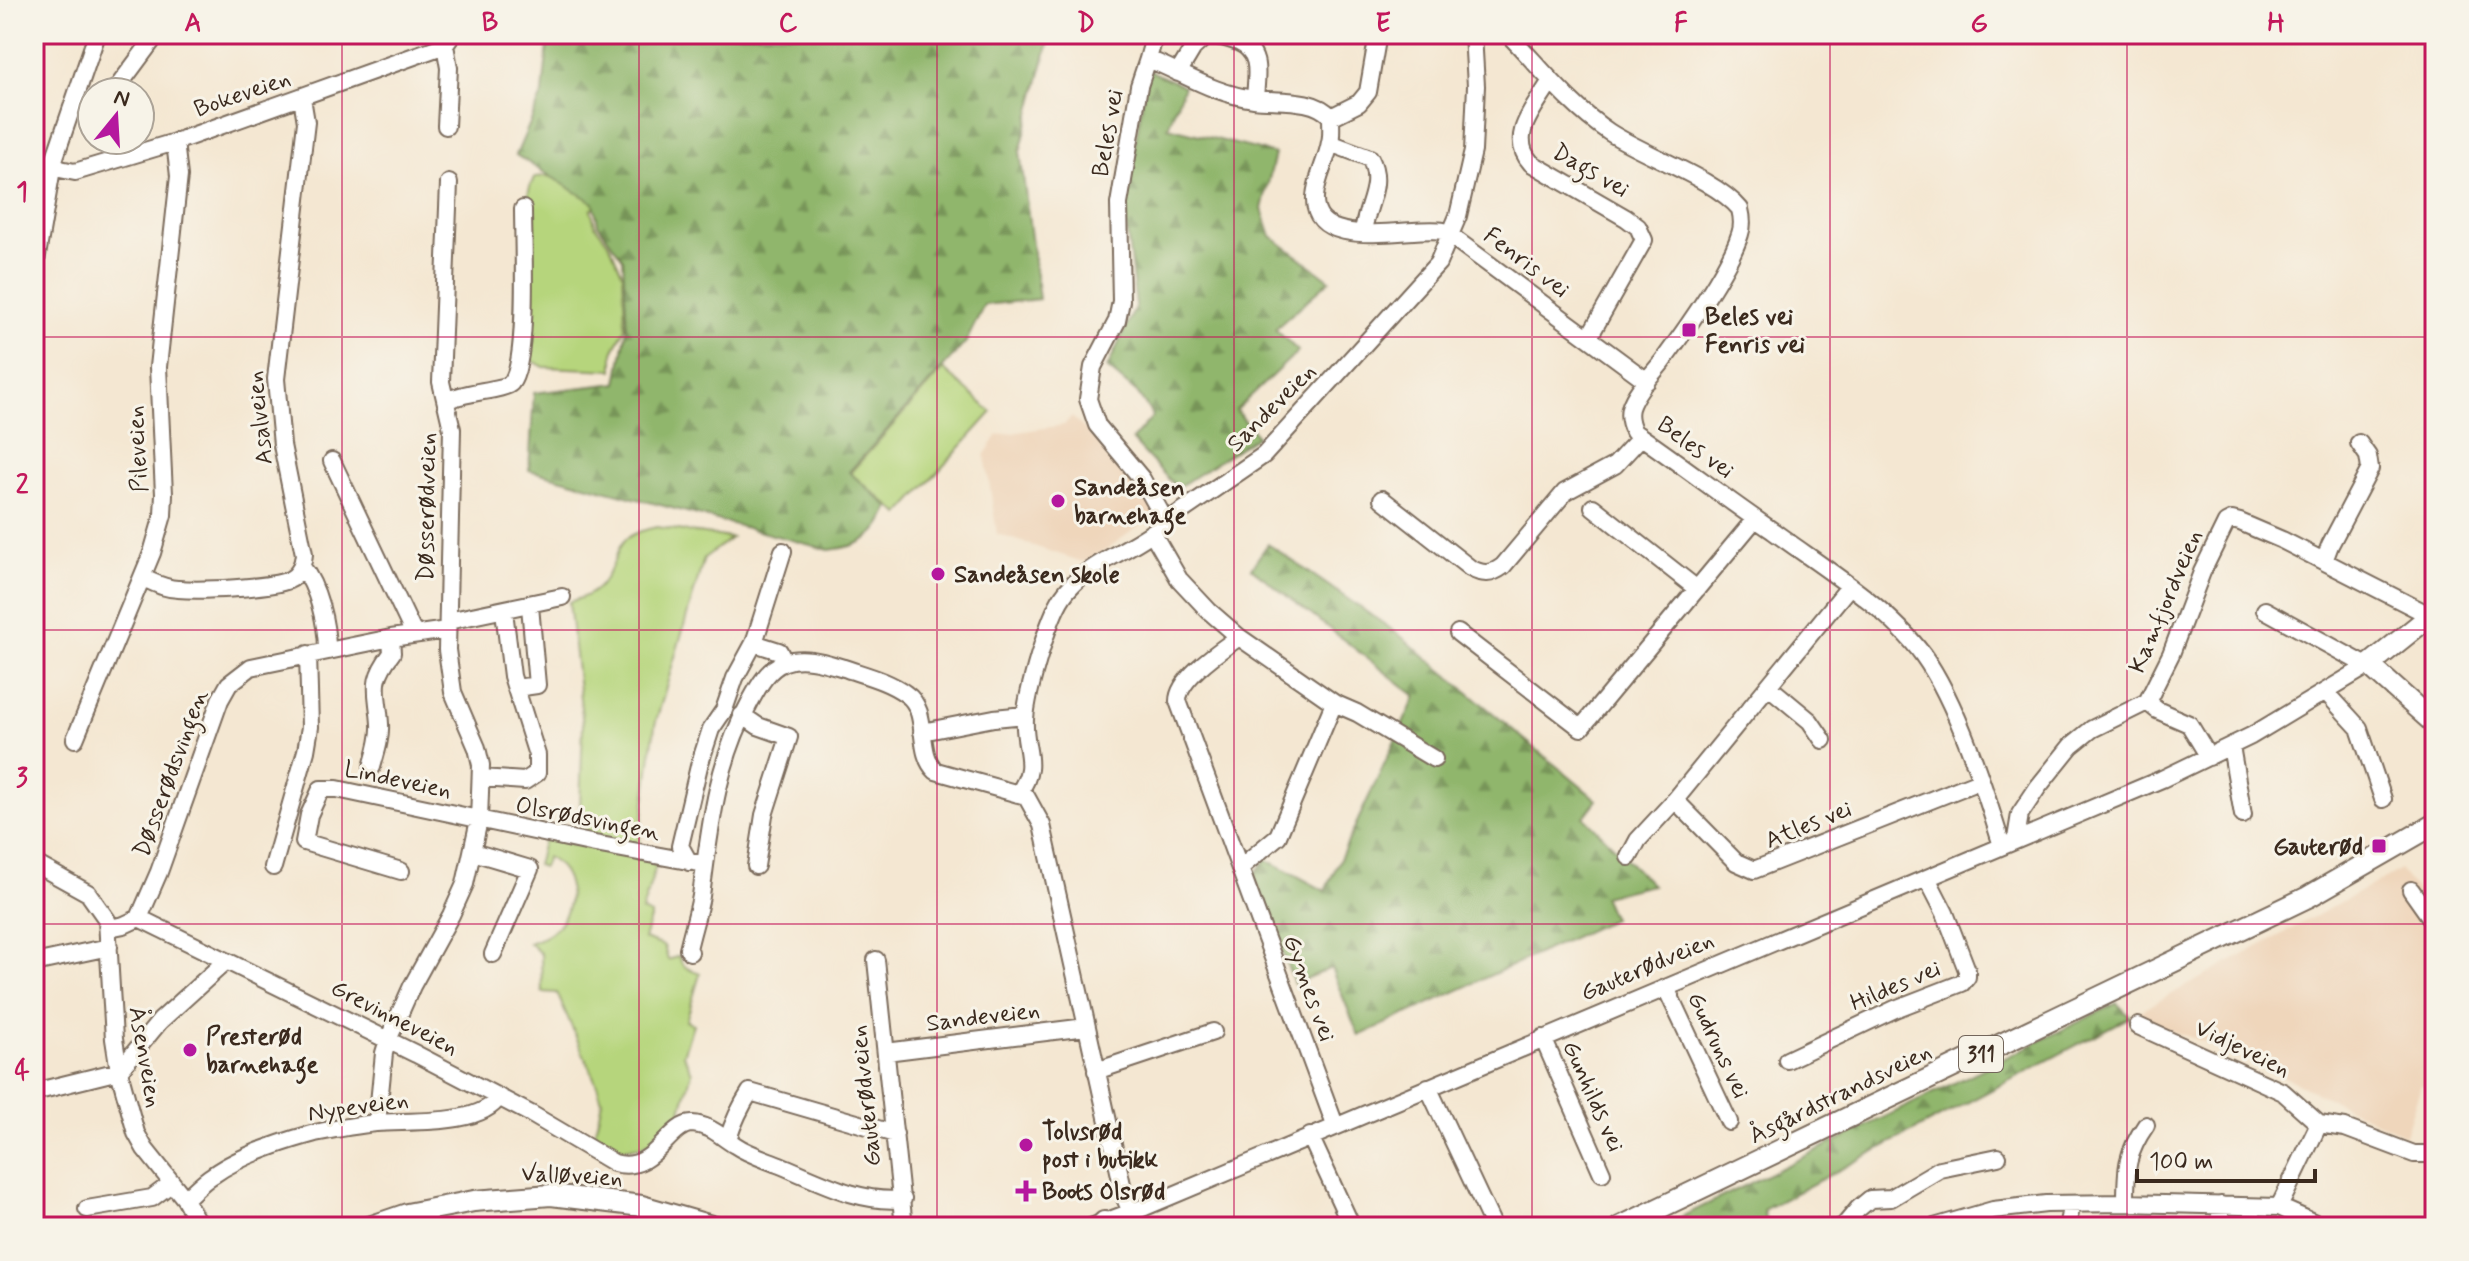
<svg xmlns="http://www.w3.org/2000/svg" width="2469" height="1261" font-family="Mynerve,sans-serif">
  <defs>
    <pattern id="forest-firs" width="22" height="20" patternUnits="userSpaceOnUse" patternTransform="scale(2)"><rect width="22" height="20" fill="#90b66c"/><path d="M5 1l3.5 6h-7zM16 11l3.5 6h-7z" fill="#779458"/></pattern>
  </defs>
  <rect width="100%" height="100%" fill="#f7f3e8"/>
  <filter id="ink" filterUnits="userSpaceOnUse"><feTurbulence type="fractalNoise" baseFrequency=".0125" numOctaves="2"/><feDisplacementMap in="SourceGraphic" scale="16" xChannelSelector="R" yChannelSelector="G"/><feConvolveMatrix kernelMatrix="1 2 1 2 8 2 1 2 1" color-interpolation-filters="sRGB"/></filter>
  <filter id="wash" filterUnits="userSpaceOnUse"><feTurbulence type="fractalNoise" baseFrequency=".006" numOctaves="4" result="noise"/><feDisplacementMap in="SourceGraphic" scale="32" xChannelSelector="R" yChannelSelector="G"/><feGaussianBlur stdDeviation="1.8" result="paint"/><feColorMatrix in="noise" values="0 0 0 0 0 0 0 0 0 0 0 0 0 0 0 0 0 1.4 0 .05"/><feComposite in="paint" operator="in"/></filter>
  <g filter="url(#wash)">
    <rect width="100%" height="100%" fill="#f4e7d2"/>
    <path fill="#efd6bb" d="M1072 417 1134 477 1155 514 1098 556 1083 562 997 534 985 454 998 435 1064 425Z
      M2400 870 2435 914V1087L2421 1085 2405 1135 2224 1048 2129 1017Z"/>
    <path fill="#b6d57c" stroke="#78804d" stroke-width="2" d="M546 176 566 180 603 203 591 209 595 225 610 245 623 275 625 328 613 352V370L544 367 528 358 533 224C530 205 523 195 535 177Z
      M943 369 992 412 900 514 850 473Z
      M657 527 731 538 704 558 655 725 639 846 579 834 583 725 569 602C581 598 594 594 602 583 626 552 607 537 657 527Z
      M544 838 657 862 642 911 651 915 644 939 664 946 668 960 679 956C681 967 690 970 700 974L686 1021 693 1024 683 1055 692 1072 680 1114 653 1141 642 1146 613 1150 593 1139 602 1101 597 1085 557 993 542 992 541 954 529 943C539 939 549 936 557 927 576 905 574 872 547 857L543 867 537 865Z"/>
    <path fill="url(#forest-firs)" stroke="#667045" stroke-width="2" d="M549 34H1051L1020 152 1039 299 984 305 966 342 849 472 889 507C880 537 859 547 829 550L529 470 534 393 617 383 627 328 623 259 598 224 594 203 516 155 543 93Z
      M1148 70 1184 86 1168 127 1275 154 1262 209 1271 236 1330 280 1275 329 1298 351 1236 410 1257 436 1177 488 1132 440 1153 416 1137 393 1107 368 1136 306 1124 207Z
      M1268 544 1397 633 1597 800 1584 817 1652 885 1603 896 1613 919 1359 1036 1331 968 1294 984 1254 875 1266 859 1325 891 1416 696 1251 568Z
      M2117 1003 2130 1017 1763 1210 1767 1227H1661Z"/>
  </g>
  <g filter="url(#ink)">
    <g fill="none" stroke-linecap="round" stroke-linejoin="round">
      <defs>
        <path id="minor" d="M1508 34C1541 68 1569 105 1609 132 1644 155 1715 179 1740 209 1742 217 1743 226 1740 234 1730 267 1684 332 1662 362 1651 376 1636 390 1630 408 1628 416 1630 424 1634 432 1681 464 1726 499 1773 531 1822 567 1887 606 1923 655 1957 702 1985 790 2002 846
          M445 45 449 68 446 126
          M1148 59 1155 34
          M1178 73 1193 48 1206 36C1218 35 1227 38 1238 42 1263 53 1256 76 1255 99
          M1550 82C1535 108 1507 136 1531 163L1626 218 1638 227 1644 240 1589 337
          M114 92 157 34
          M1331 117 1359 103 1368 92 1378 34
          M1330 143 1370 158C1384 185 1366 205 1363 232
          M53 163 60 169 75 172 175 142 445 45 453 34
          M34 273 53 163 97 34
          M446 401C462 392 505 390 511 383 529 362 523 242 523 209
          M332 461 414 634
          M1382 499 1470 568C1483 575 1491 575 1503 566L1565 492 1615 465 1641 437
          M1593 507 1697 589
          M1166 522 1142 479 1097 425 1088 399 1093 367 1117 321 1121 301 1119 204 1139 86 1148 59C1184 73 1214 94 1254 99 1277 102 1315 97 1331 117 1331 126 1332 135 1330 142 1327 161 1316 178 1315 197 1312 254 1412 225 1444 231L1647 381
          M1153 534 1179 579 1209 611 1239 637
          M2324 561 2330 545 2370 469 2368 456 2359 443
          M302 567C318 586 327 625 327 650
          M143 578C155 583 165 589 178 589 200 591 270 588 289 580 300 575 303 565 304 554L282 445 276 379 306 122 302 98
          M2265 610 2367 666
          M448 621 562 597
          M1458 633 1581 728 1755 519
          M754 643 783 551
          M1769 687 1810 721 1823 740
          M516 688 537 685 530 606
          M2326 692 2359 728 2383 799
          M2147 702 2157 710 2189 724 2209 757
          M742 715 758 726 789 737 764 815 756 866
          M922 732 994 718 1025 715
          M75 739 152 553 163 515 164 494 158 367 179 176 175 142
          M2231 746 2243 815
          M372 767C376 753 381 738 380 724 378 690 369 683 392 653L391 638
          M481 778 525 781 537 773V755L512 676 504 611
          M1018 794C1040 764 1023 750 1025 719 1027 692 1048 618 1063 596 1085 563 1136 549 1166 522L1264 455 1438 263 1458 216 1473 151 1476 86 1473 34
          M1675 800 1736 862 1754 870 1979 781
          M2016 839 2020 814 2038 787 2071 746 2092 729 2147 702 2171 654 2202 572 2226 523 2232 520 2240 522 2282 540 2431 616
          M473 852 530 869 493 954
          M1629 857 1638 840 1675 800 1849 587
          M689 862 680 846 699 766 711 729 724 710 735 678 754 643 779 651 784 662
          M34 863 88 893 107 920 114 1039 119 1071 136 1133 145 1149 185 1199 200 1227
          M273 867 306 751 310 727 308 654
          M1241 867 1278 836 1334 703
          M401 871 304 842 309 815 321 789H337L595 844 704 864
          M2411 890 2435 924
          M139 918 416 1054 531 1114 614 1163C654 1175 668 1124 692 1124 711 1125 721 1137 735 1145 748 1154 765 1159 780 1165 819 1181 860 1204 903 1199
          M109 928 124 925 139 918 159 872 220 700 229 684 251 667 391 638 447 630
          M690 952 688 949C692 931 698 913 701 896 710 828 716 764 750 702 758 687 768 668 785 662 803 655 826 663 844 668 864 675 889 681 906 694 931 711 915 752 936 771L1026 796 1042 825 1125 1198 1131 1212
          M876 960 904 1227
          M34 963 109 947
          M1666 988 1729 1122
          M2138 1026 2283 1092 2319 1124 2345 1128 2414 1154H2435
          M1543 1038 1602 1173
          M886 1052 1086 1027
          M1787 1060 1895 1009 1962 983 1967 977V970L1945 913 1927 878
          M1096 1071 1213 1032
          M1428 1087 1491 1221
          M34 1092 119 1071 160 1021 226 961
          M377 1123 384 1053 388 1040 412 986 451 915 465 884 479 820 481 765 477 748 453 692 447 650 452 429 441 382 449 183
          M1335 1125 1178 701C1178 678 1221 650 1239 637L1334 703 1357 713 1434 759
          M1310 1136 1352 1227
          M728 1139C733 1123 741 1106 750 1092L895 1134
          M185 1199C194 1191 203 1181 213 1175 241 1155 282 1142 315 1133 335 1129 356 1125 376 1123 408 1120 480 1127 499 1097
          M2126 1203C2126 1168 2126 1154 2146 1125
          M2279 1207 2319 1124
          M87 1209 152 1198 172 1183
          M1091 1227 1145 1207 2162 779 2251 736 2369 665
          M1843 1227 1858 1209 1870 1199 1891 1198 1940 1169 1998 1157
          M1934 1227 1993 1210 2046 1204 2126 1203 2279 1207 2324 1227
          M2067 1227 2072 1204
          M2219 1227 2221 1205"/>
        <path id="major" d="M2435 612 2369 665 2435 724
          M1104 1222 1107 1227
          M369 1227 407 1214 474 1201 551 1195 642 1206 715 1227
          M1620 1227 2308 897 2435 824"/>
      </defs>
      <use href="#minor" stroke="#7c6c5d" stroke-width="20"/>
      <use href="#major" stroke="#7c6c5d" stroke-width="24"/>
      <use href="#minor" stroke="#fff" stroke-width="16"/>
      <use href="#major" stroke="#fff" stroke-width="20"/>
    </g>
  </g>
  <path fill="none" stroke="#c2185b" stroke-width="2" stroke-opacity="0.55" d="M342 34V1227M639 34V1227M937 34V1227M1234 34V1227M1532 34V1227M1830 34V1227M2127 34V1227M34 337H2435M34 630H2435M34 924H2435"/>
  <g fill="#b5179e" stroke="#f7f3e8" stroke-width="3">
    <rect x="1681" y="322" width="16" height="16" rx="4"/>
    <circle cx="1058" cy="501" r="8"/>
    <circle cx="938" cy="574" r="8"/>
    <rect x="2371" y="838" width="16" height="16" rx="4"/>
    <circle cx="190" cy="1050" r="8"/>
    <circle cx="1026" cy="1145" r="8"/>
    <path d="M1022 1179h8v8h8v8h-8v8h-8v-8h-8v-8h8z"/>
  </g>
  <g text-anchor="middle" stroke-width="6" stroke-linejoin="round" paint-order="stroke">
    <rect fill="#f7f3e8" stroke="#73665b" stroke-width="2" x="1959" y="1036" width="44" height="36" rx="6"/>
    <g font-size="22" font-weight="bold" fill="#3b2a1e">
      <text x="1981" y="1062">311</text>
    </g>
    <g font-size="24" fill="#3b2a1e" stroke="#f7f3e8">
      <text transform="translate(242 93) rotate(-19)" y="8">Bokeveien</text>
      <text transform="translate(1107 133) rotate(-80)" y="8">Beles vei</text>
      <text transform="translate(1591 170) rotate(30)" y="8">Dags vei</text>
      <text transform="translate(1527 262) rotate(37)" y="8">Fenris vei</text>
      <text transform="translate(1271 407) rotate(-45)" y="8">Sandeveien</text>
      <text transform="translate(259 418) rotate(-96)" y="8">Asalveien</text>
      <text transform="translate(1696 447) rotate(36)" y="8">Beles vei</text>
      <text transform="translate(137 449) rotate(-93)" y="8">Pileveien</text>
      <text transform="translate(426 507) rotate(-89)" y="8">Døsserødveien</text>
      <text transform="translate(2165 601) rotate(-67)" y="8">Kamfjordveien</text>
      <text transform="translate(170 773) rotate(-70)" y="8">Døsserødsvingen</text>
      <text transform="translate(398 779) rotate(12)" y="8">Lindeveien</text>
      <text transform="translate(588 818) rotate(11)" y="8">Olsrødsvingen</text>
      <text transform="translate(1808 824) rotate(-22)" y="8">Atles vei</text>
      <text transform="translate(1647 966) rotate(-23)" y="8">Gauterødveien</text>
      <text transform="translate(1895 985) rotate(-23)" y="8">Hildes vei</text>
      <text transform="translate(1310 988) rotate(70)" y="8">Gymes vei</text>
      <text transform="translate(983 1016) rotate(-7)" y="8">Sandeveien</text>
      <text transform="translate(395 1017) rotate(27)" y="8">Grevinneveien</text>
      <text transform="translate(1719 1045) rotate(65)" y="8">Gudruns vei</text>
      <text transform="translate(2243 1048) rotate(26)" y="8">Vidjeveien</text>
      <text transform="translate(146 1057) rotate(80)" y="8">Åsenveien</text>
      <text transform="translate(1840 1093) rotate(-26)" y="8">Åsgårdstrandsveien</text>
      <text transform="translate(865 1096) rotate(-96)" y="8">Gauterødveien</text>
      <text transform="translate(1594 1096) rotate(66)" y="8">Gunhilds vei</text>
      <text transform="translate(358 1106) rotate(-8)" y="8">Nypeveien</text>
      <text transform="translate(572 1175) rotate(3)" y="8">Valløveien</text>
    </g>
    <g font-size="24" font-weight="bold" fill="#3b2a1e" stroke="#f7f3e8" text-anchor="start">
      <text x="1705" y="324">Beles vei<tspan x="1705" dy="28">Fenris vei</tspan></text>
      <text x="1074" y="495">Sandeåsen<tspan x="1074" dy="28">barnehage</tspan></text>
      <text x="954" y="582">Sandeåsen skole</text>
      <text x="2363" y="854" text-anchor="end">Gauterød</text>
      <text x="206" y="1044">Presterød<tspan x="206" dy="28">barnehage</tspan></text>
      <text x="1042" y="1139">Tolvsrød<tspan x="1042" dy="28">post i butikk</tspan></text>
      <text x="1042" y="1199">Boots Olsrød</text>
    </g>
  </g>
  <rect width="2469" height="1261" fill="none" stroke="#f7f3e8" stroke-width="88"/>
  <g transform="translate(116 116) rotate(18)"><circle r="38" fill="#f7f3e8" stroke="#aca397" stroke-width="2"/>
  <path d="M0-6L14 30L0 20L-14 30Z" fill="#b5179e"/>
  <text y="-12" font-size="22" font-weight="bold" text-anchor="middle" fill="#3b2a1e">N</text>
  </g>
  <path d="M2137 1169v12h178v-12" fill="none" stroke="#3b2a1e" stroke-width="4"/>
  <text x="2149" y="1169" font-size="24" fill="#3b2a1e" stroke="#f7f3e8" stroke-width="6" paint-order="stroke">100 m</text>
  <rect x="44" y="44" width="2381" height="1173" fill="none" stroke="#c2185b" stroke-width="3"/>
  <g font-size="26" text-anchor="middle" font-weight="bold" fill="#c2185b">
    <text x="193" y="31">A</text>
    <text x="490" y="31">B</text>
    <text x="788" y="31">C</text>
    <text x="1086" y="31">D</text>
    <text x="1383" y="31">E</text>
    <text x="1681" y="31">F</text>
    <text x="1979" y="31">G</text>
    <text x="2276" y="31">H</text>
    <text x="22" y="200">1</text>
    <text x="22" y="493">2</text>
    <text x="22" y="786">3</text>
    <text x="22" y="1079">4</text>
  </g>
</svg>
